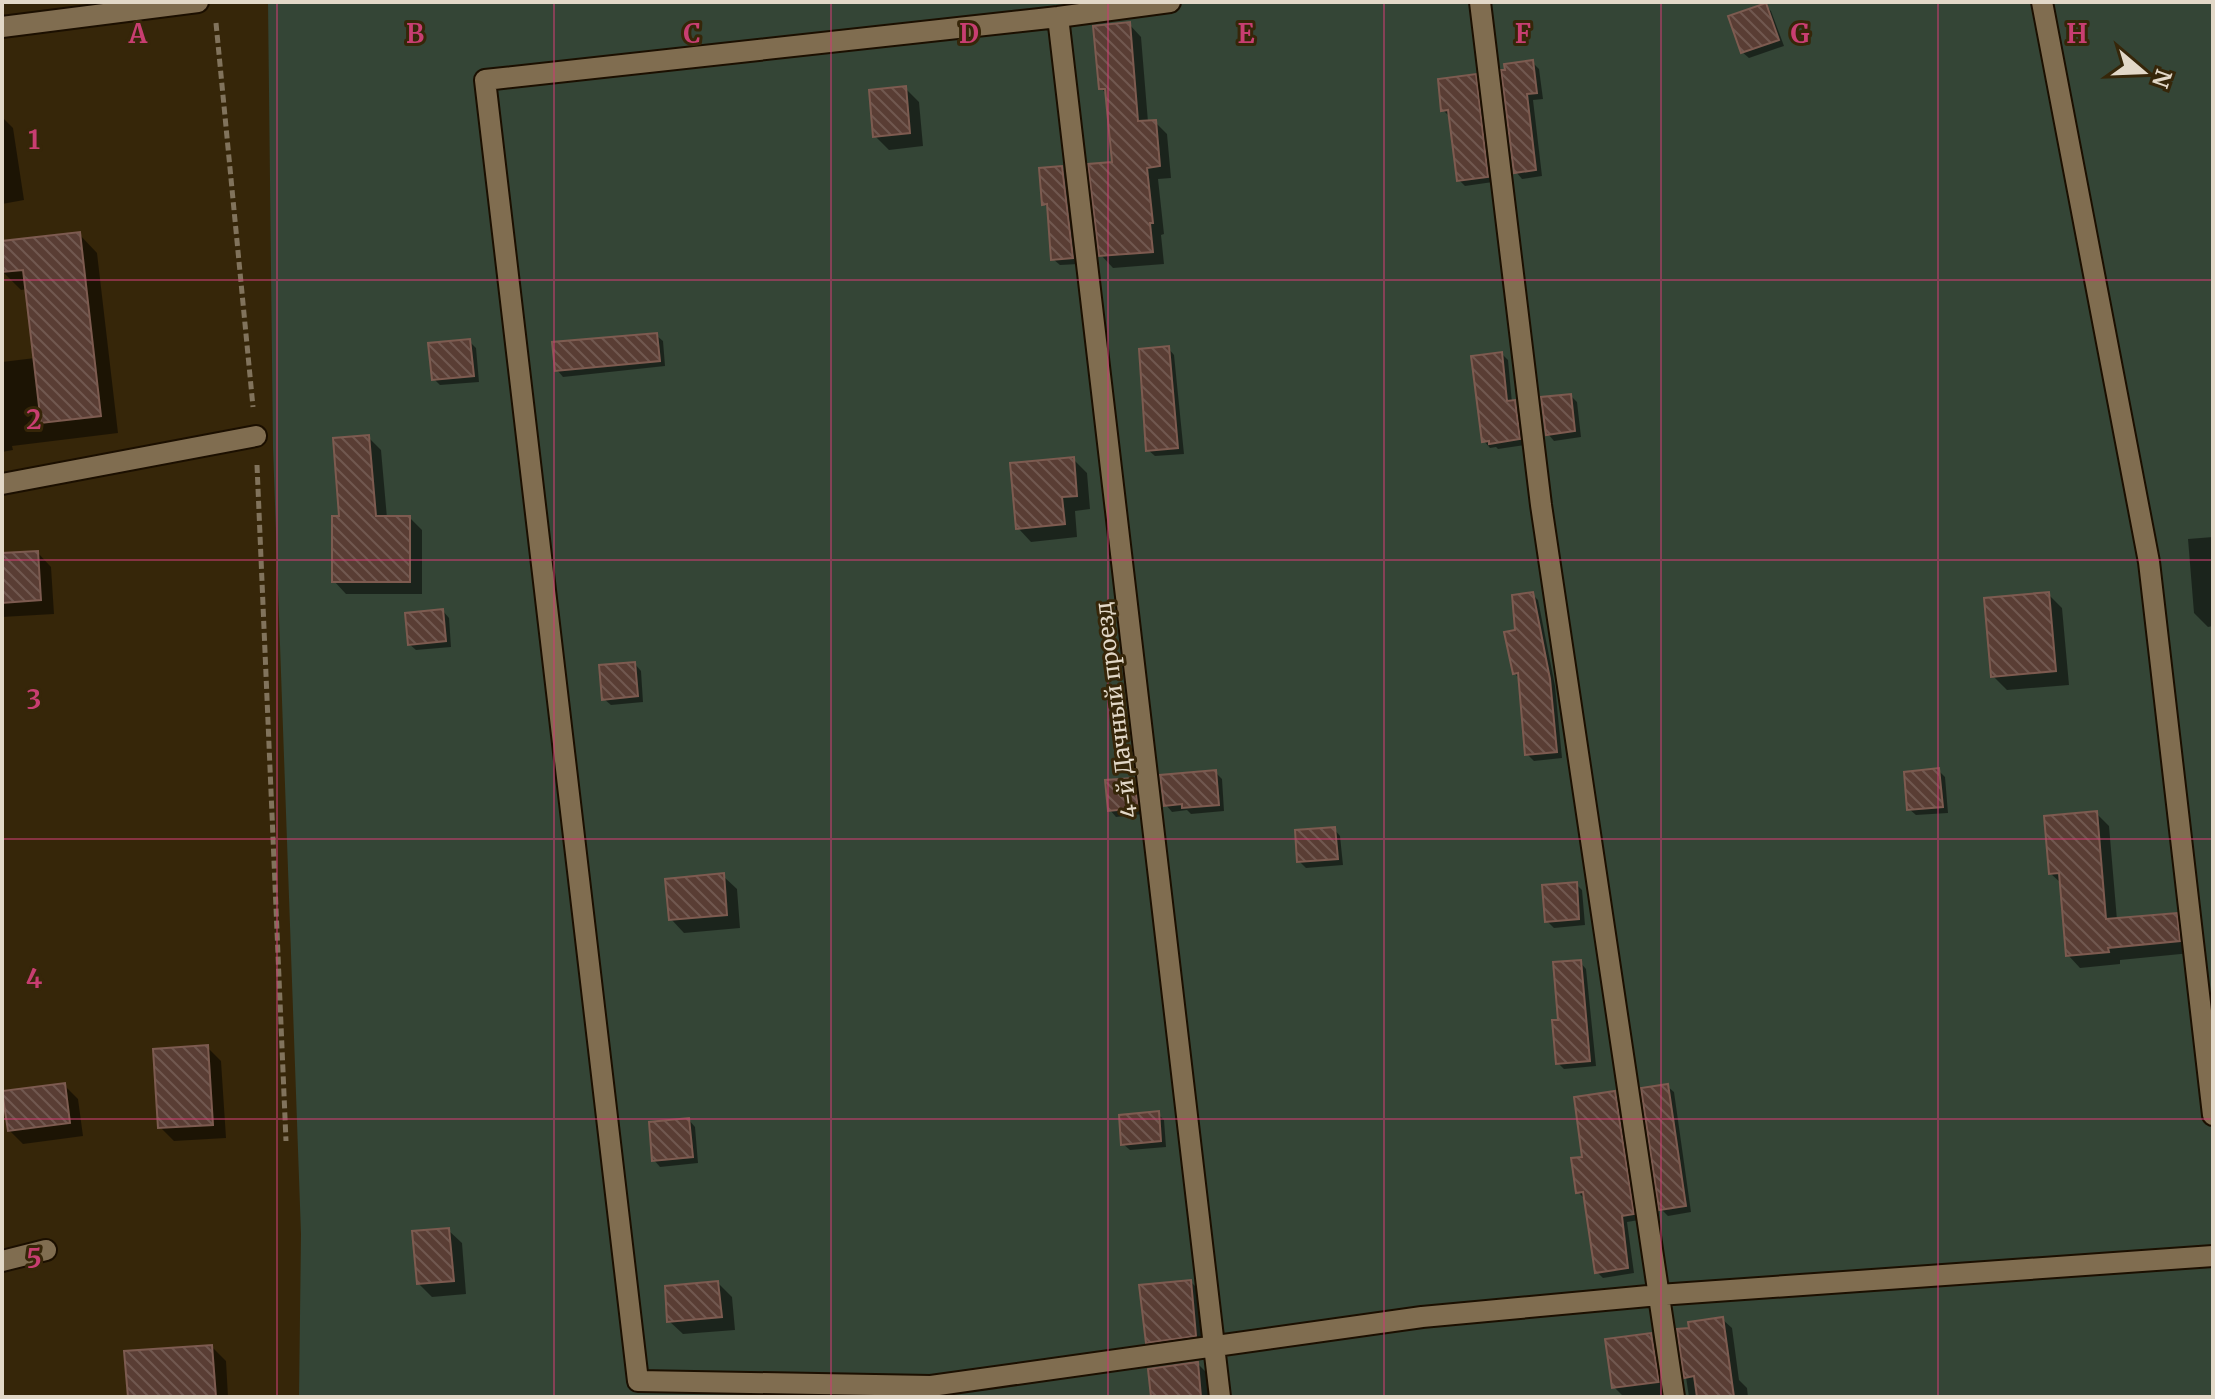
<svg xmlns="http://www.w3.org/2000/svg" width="2215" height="1399" font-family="Merriweather,serif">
  <defs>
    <pattern id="building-back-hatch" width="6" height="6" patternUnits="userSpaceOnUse" patternTransform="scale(2)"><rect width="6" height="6" fill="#593d34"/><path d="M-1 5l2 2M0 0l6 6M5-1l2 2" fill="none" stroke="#715850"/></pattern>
  </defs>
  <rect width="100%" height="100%" fill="#362609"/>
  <path fill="#344536" d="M268 2H2213V1397H299L301 1234 273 448Z"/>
  <path fill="#0007" d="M1765 5 1771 11 1784 46 1749 58 1742 52Z
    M1129 24 1141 37 1148 122H1155L1167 134 1171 178 1158 179 1164 234 1161 235 1164 264 1113 268 1101 255 1114 164 1107 95 1101 88Z
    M1533 63 1539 69 1543 99 1533 100 1542 176 1522 179 1516 172 1504 72Z
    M1475 76 1481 82 1493 182 1465 186 1459 180 1450 117 1443 110Z
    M905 88 919 102 923 146 889 150 875 136Z
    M2 117 13 128 24 200 2 204Z
    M1062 168 1068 175 1079 264 1060 265 1053 259 1049 209 1044 204Z
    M79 234 97 253 118 433 12 446 13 450 2 452V362L35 358 28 289 21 290 3 272 2 243Z
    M656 335 663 341 665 366 563 377 557 370Z
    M469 341 476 348 479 382 440 385 434 379Z
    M1168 348 1174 355 1184 454 1155 456 1148 450Z
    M1502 354 1508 360 1512 403 1521 409 1525 445 1498 449 1496 447 1490 448 1484 441Z
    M1571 396 1577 402 1581 437 1554 441 1548 434Z
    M368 437 381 450 387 518H410L422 530V594H346L334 581 341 518Z
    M1073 459 1087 473 1090 509 1075 511 1077 537 1031 542 1018 528Z
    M2213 537V626L2208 627 2194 613 2188 539Z
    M38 553 51 567 54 614 2 617V555Z
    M1532 594 1538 600 1555 686 1562 758 1534 761 1527 754 1521 680 1514 673 1517 631Z
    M2048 594 2062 608 2069 685 2007 690 1993 676Z
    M443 611 449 618 451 647 416 650 409 644Z
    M635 664 641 671 643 702 611 705 604 699Z
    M1938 770 1945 777 1948 813 1916 815 1909 809Z
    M1215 772 1222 779 1224 811 1191 814 1187 810 1172 812 1166 805Z
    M1133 780 1140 786 1143 814 1116 817 1110 810Z
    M2096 813 2109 826 2117 920 2176 915 2188 928 2191 953 2120 960V964L2080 968 2068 955 2062 884 2050 873Z
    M1334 829 1340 836 1343 865 1306 868 1299 861Z
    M723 876 737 889 740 928 684 933 671 919Z
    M1576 884 1582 890 1585 925 1554 928 1547 921Z
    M1580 962 1586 969 1596 1066 1564 1069 1558 1063 1560 1022Z
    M207 1047 221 1061 226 1138 174 1141 160 1127Z
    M64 1085 78 1099 83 1136 23 1144 9 1130Z
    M1667 1086 1674 1092 1691 1212 1668 1216 1661 1209Z
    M1615 1093 1621 1100 1639 1220 1627 1222 1634 1273 1603 1278 1597 1272 1584 1198 1578 1192 1584 1159Z
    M1158 1114 1164 1120 1166 1147 1130 1150 1123 1144Z
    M689 1120 695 1127 698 1163 660 1167 654 1160Z
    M448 1230 462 1243 466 1294 432 1297 418 1283Z
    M1191 1282 1205 1296 1209 1349 1161 1356 1147 1342Z
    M718 1283 732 1297 735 1330 683 1334 669 1321Z
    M1722 1319 1732 1328 1739 1380 1747 1388 1748 1397H1689L1679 1331Z
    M1651 1335 1660 1344 1668 1397H1637L1636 1395 1623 1396 1614 1387Z
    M212 1347 226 1361 228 1397H130Z
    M1198 1364 1211 1377 1213 1397H1153Z"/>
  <path fill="url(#building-back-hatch)" stroke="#7d5b50" stroke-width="2" d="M1766 3 1779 40 1741 53 1728 16Z
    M1130 22 1138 121 1156 120 1160 166 1147 168 1153 223H1150L1153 252 1099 256 1088 164 1112 162 1105 89H1099L1093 26Z
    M1533 60 1537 93 1527 94 1536 170 1514 173 1501 70H1505L1504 64Z
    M1476 74 1488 177 1457 181 1448 110 1441 111 1438 79Z
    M906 86 910 133 873 137 869 90Z
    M1062 166 1073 258 1051 260 1047 204 1042 205 1039 168Z
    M80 232 101 416 41 423 23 270 2 272V241Z
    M657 333 660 361 555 371 552 342Z
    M470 339 474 376 432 380 428 343Z
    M1169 346 1178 448 1146 451 1139 349Z
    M1502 352 1507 401 1515 400 1520 439 1489 444V441L1482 442 1471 356Z
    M1571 394 1575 431 1546 435 1541 397Z
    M369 435 376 516H410V582H332V516H339L333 438Z
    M1074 457 1077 496 1062 497 1065 524 1016 529 1010 463Z
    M38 551 41 600 2 603V553Z
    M1533 592 1550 679 1557 752 1525 755 1518 673 1513 674 1504 632 1515 630 1512 595Z
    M2049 592 2056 671 1991 677 1984 598Z
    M443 609 446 641 408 645 405 613Z
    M635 662 638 696 602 700 599 665Z
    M1939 768 1943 807 1907 810 1904 772Z
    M1216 770 1219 805 1182 808V804L1164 806 1160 775Z
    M1134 778 1138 808 1108 811 1105 780Z
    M2097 811 2106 919 2177 913 2180 941 2108 948 2109 952 2066 956 2059 873 2049 874 2044 816Z
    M1335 827 1338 859 1297 862 1295 830Z
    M724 873 727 915 669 920 665 879Z
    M1577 882 1579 919 1545 922 1542 885Z
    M1581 960 1590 1061 1556 1064 1552 1020H1558L1553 962Z
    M208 1045 213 1125 158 1128 153 1049Z
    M65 1083 70 1123 8 1131 2 1091Z
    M1668 1084 1686 1206 1659 1210 1641 1088Z
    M1615 1091 1634 1214 1622 1216 1628 1268 1595 1273 1583 1192 1576 1193 1571 1158 1582 1157 1574 1097Z
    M1159 1111 1161 1141 1121 1145 1119 1115Z
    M689 1118 693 1157 652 1161 649 1122Z
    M449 1228 454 1281 417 1284 412 1231Z
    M1191 1280 1196 1336 1146 1343 1139 1285Z
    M718 1281 722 1317 667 1322 665 1286Z
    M1723 1317 1734 1397H1697L1694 1376 1684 1378 1677 1329 1689 1328 1688 1322Z
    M1651 1333 1659 1382 1612 1388 1605 1339Z
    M212 1345 216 1397H128L124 1351Z
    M1198 1362 1201 1397H1151L1148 1369Z"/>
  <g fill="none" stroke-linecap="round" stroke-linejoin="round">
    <defs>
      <path id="street" d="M1170 2 1058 17 485 80 638 1381 931 1386 1422 1317 1659 1295 2213 1256
        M1480 2 1541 505 1674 1397
        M2042 2 2149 562 2213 1115
        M1058 17 1220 1397
        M2 27 198 2
        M2 484 256 436
        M2 1261 46 1250"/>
    </defs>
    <use href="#street" stroke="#1b0f00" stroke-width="24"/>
    <path stroke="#81735c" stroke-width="5" stroke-dasharray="8 4" stroke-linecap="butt" d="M216 23 253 407
      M257 465 286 1141"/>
    <use href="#street" stroke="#806d50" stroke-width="20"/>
  </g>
  <path fill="none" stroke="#c83e71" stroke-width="2" stroke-opacity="0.55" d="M277 2V1397M554 2V1397M831 2V1397M1108 2V1397M1384 2V1397M1661 2V1397M1938 2V1397M2 280H2213M2 560H2213M2 839H2213M2 1119H2213"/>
  <g text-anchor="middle" stroke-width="6" stroke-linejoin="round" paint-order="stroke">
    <g font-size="22" fill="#e2d8c8" stroke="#362609">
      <text transform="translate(1116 710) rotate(-97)" y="8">4-й Дачный проезд</text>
    </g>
  </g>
  <g font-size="26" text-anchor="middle" font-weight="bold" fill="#c83e71" stroke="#362609" stroke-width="6" stroke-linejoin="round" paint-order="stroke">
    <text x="138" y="43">A</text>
    <text x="415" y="43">B</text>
    <text x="692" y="43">C</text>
    <text x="969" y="43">D</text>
    <text x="1246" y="43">E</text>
    <text x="1523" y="43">F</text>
    <text x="1800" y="43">G</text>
    <text x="2077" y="43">H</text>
    <text x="34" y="149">1</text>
    <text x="34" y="429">2</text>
    <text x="34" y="709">3</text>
    <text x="34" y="988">4</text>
    <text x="34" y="1268">5</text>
  </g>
  <rect width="2215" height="1399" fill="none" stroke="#e2d8c8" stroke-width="8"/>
  <g transform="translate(2143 72) rotate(109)" stroke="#362609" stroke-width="6" paint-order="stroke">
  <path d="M0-6L14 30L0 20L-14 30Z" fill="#e2d8c8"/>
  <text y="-12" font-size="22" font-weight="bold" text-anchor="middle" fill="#e2d8c8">N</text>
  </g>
</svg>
